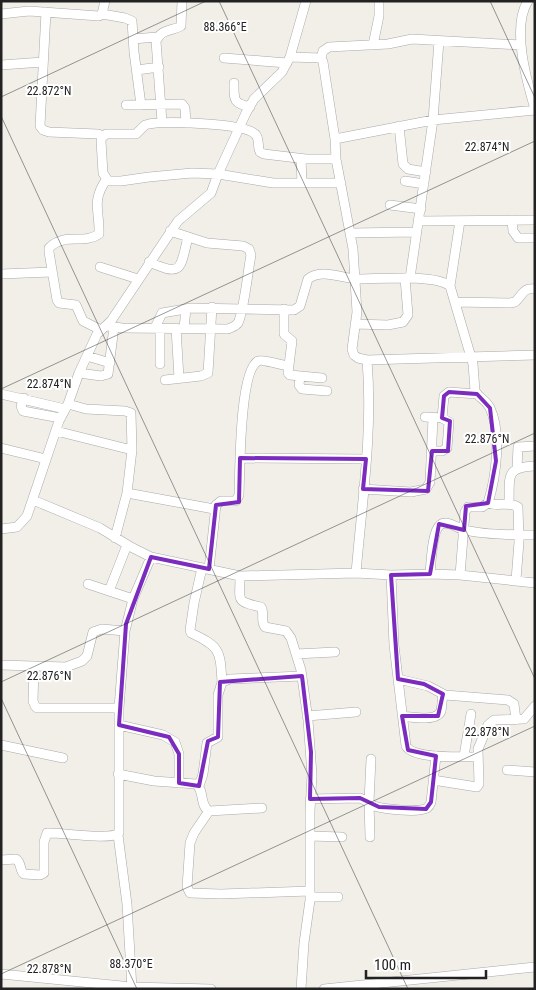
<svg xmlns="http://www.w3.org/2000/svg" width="536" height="990" font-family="'Roboto Condensed',sans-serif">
  <rect width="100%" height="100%" fill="#f2efe9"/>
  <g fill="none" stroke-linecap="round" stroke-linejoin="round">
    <defs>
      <path id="minor" d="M528 1C511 27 527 82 535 109
        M46 12 40 126 43 130 49 132 98 134 104 136
        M1 14 29 11 99 16 102 14 105 1
        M102 14 125 18 132 21 134 52 141 105
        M133 39 157 37
        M373 45 379 16V1
        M290 57 321 58 323 62 335 139 336 159 353 249 357 312 352 349 354 355 358 358 367 360 535 355
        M224 58 287 63
        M321 58 323 51 329 47 388 44 412 39 521 45
        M1 65 43 62
        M137 70 159 67
        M234 83C234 100 233 103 250 107
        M126 105 182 104 185 108 186 123
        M162 122 156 41C161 29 172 31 181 26L182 1
        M399 126 403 164 408 169 426 172
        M335 139 433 120 535 110
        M301 159 302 183
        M336 159H306L264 154 260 152C257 146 260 138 255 134 244 123 166 121 149 124L145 125 136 134H106L102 137 101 141 103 173 108 181H121L149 177 192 173 218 174 273 183H341
        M405 181 424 184
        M390 205 421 209
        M512 220 513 231 518 238H535
        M419 221 535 220
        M350 233 416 232
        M149 262C183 277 180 269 188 237
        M100 267 138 279
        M1 274 51 272
        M410 278 433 120 439 41
        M450 286 460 221
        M455 302 510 303 515 302C523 295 523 287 535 289
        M284 309V334L292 341 288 373 290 375 322 378
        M355 324 388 325 403 322 408 315 405 278
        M107 326 122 328 228 329C232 327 235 327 238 323 244 311 248 270 251 255L249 249 243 246 207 243 170 231
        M155 328 162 313 191 308 294 310 300 306 308 279C322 268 343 279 358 279 379 279 434 274 450 286L473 364 475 391C479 398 486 400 490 408 502 433 496 477 488 503L482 507H468L465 512 460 575
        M176 328 179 378
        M184 328 186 309
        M101 330 83 321 76 305 59 303 57 300 49 252V248C64 232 84 245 99 234 100 211 91 202 106 180
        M87 356 110 363
        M160 364V328
        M79 373 101 376 108 374 114 327
        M300 376 299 385 302 389 327 391
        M165 380 201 376 208 373 212 307
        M1 394 65 409
        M24 398 21 406 23 411 60 418
        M68 404 86 409 125 411 131 413 132 450 127 493 115 538
        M425 417 442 418 449 422 447 448 442 451H432
        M442 418 444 396 449 392 477 394
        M56 431 132 450
        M1 448 46 459
        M240 458 366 459
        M517 468 518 447 535 446
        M363 489 411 492 426 489 430 482 433 418
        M127 493 214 509
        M33 500 100 528 131 547 151 557 240 576 356 573 391 575 430 574 460 575 535 583
        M488 503C498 507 508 501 518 507L519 542 516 580
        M509 503C510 478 504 467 535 466
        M1 529 17 527 27 516 59 421 68 404 79 373 97 334 111 321 178 221 211 193 218 174 246 113 254 99 282 72 290 57 306 1
        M202 568 194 603 190 630 191 633C221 647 220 651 222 682
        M209 569 216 505 221 501H236L239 495C240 474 239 371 258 361 261 359 283 365 288 366
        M356 573C362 502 373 431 367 360
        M430 574C431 564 432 531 440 525 447 519 458 529 465 530 485 535 514 535 535 535
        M391 575 394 645 406 746C414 760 462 756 477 757
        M240 576C240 602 235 601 261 607 265 613 260 620 265 627L286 631 291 638 301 670 308 720 312 775 310 811V900L304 943 301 989
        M88 584 133 599
        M109 591 127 545
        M296 654 335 652
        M1 665 66 667 82 661 87 656 93 632 102 629 125 631
        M34 667 33 701 35 706 37 708H119
        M398 679 428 686 445 695 508 700 514 704 516 720
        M307 716 356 712
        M402 716C411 717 437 722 441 711 442 706 442 700 443 694
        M119 725 163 735 175 742 179 754V783
        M1 745 63 758
        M464 756 471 714
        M507 770 535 772
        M118 774 154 781 196 784C205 791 199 805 209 811L262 808
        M433 780 477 787 479 784 478 749 488 725 494 720 524 719 535 706
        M199 786 203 774 207 743 218 737V695L222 682 230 679 302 676
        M310 799 360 798C366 800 369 804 374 806 383 809 419 813 427 808 430 806 430 805 431 802L436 756
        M209 811 194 833 190 843 187 887 190 893 221 894 310 891
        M118 835 127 904 132 989
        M310 836 342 837
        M370 837 369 802 371 759
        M1 860 16 859C22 863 19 870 24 874L40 875 44 873V842L47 833C61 832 109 841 119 833V708L125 631 133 599 151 557
        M310 897H338
        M1 974 132 987 211 989
        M324 989 535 967"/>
    </defs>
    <use href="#minor" stroke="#a9a9a9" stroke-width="10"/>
    <use href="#minor" stroke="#fff" stroke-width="9"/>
  </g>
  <path fill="none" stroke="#7b2cbf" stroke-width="4" stroke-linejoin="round" d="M449 392 477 394 490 408 496 461 488 503 466 506 464 530 439 524 430 574 391 575 398 679 424 684 443 694 438 716H402L408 750 436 756 431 802 426 809 379 807 360 798 310 799 311 752 302 676 220 682 218 737 208 741 199 786 179 783V754L169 737 119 725 126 624 151 557 209 569 216 505 239 502 240 458 366 459 363 489 428 491 432 451H448L450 421 442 418 444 396Z"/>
  <path fill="none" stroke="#222" stroke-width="1" stroke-opacity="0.45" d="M219 1 535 679M490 1 535 98M1 97 206 1M1 116 408 989M1 389 535 141M1 682 535 433M1 698 137 989M1 974 535 726"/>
  <g font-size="12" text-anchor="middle" fill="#222" stroke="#fff" stroke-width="4" stroke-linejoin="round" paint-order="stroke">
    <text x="225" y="31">88.366°E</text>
    <text x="49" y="95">22.872°N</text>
    <text x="487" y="151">22.874°N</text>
    <text x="49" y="388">22.874°N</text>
    <text x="487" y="443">22.876°N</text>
    <text x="49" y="680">22.876°N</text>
    <text x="487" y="736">22.878°N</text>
    <text x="131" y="968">88.370°E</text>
    <text x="49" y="973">22.878°N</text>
  </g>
  <rect width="536" height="990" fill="none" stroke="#222222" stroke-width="5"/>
  <path d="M366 970v8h120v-8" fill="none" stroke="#222222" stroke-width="2.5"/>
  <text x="374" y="970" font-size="15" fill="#222222" stroke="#ffffff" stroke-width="4" paint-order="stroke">100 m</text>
</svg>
